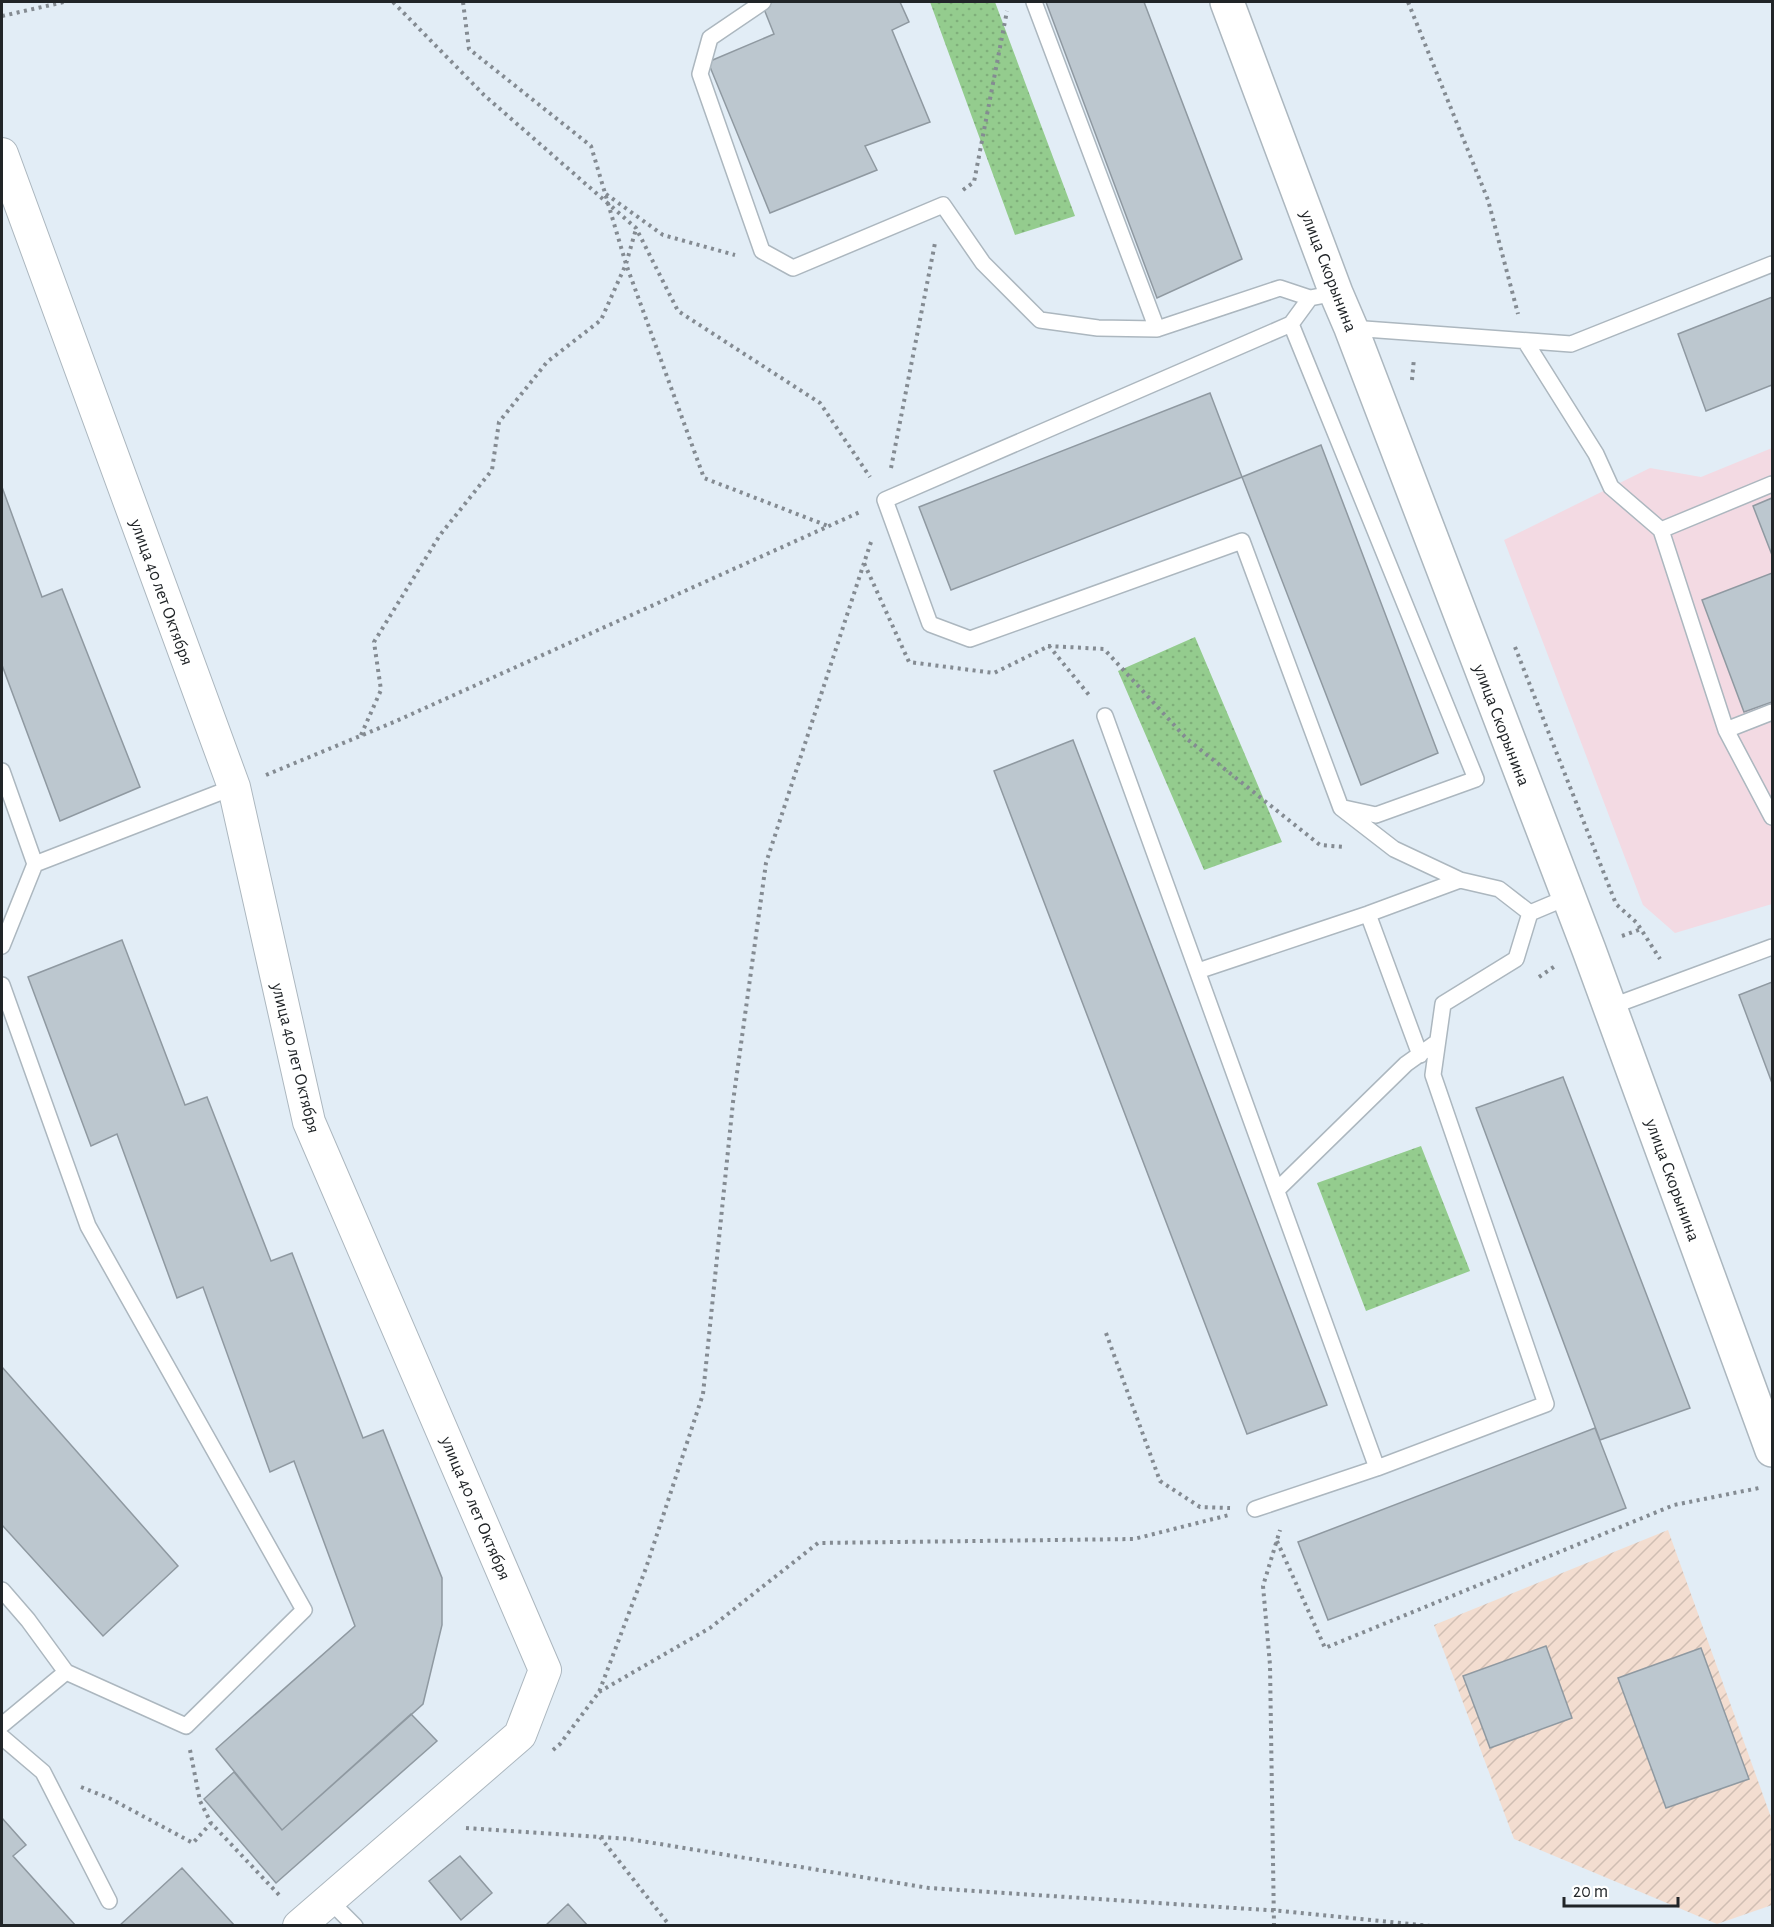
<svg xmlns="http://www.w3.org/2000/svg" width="1774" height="1927" font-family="'Alegreya Sans',sans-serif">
  <defs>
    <pattern id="industrial-furrows" width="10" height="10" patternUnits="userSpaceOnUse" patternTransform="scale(1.5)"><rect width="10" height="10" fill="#f3ddd0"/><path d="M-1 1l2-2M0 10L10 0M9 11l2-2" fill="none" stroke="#d0beb3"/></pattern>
    <pattern id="park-dots" width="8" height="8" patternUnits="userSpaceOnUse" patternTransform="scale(1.5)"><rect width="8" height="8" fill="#94cc8e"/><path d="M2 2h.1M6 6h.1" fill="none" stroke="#7faf7a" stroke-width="1.8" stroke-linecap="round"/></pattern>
  </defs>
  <rect width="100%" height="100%" fill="#e2edf6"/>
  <path fill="url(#industrial-furrows)" d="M1668 1530 1772 1820V1905L1717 1924 1514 1839 1434 1625Z"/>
  <path fill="#f3dae3" d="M1772 448V904L1675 933 1643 905 1504 540 1650 468 1701 477Z"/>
  <path fill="url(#park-dots)" d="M930 2H995L1075 216 1015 235Z
    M1195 637 1282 842 1204 870 1118 671Z
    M1421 1146 1470 1271 1366 1311 1317 1183Z"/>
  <path fill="#bcc7cf" stroke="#8f99a1" stroke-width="1.5" d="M769 2H900L909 22 892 30 930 122 865 146 877 170 770 213 708 62 774 34 762 4Z
    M1046 2H1144L1242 259 1157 298Z
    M1772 297V385L1706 411 1678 334Z
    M1210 393 1242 477 951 590 919 507Z
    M1321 445 1438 753 1361 785 1242 477Z
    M2 487 42 597 62 589 140 787 60 821 2 665Z
    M1772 498V555L1753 506Z
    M1772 573V702L1744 712 1702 600Z
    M1073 740 1327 1405 1247 1434 994 771Z
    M122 940 185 1105 207 1097 271 1261 292 1253 363 1438 383 1430 442 1578V1625L423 1704 282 1830 216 1749 355 1626 294 1461 270 1472 203 1287 177 1298 117 1134 91 1146 28 977Z
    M1772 982V1083L1739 995Z
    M1563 1077 1690 1408 1600 1440 1476 1108Z
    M2 1367 178 1566 103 1636 2 1525Z
    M1595 1428 1626 1508 1328 1620 1298 1542Z
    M1546 1646 1572 1718 1490 1748 1463 1676Z
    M1701 1648 1749 1779 1666 1808 1618 1678Z
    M411 1714 437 1741 276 1883 204 1799 234 1772 282 1830Z
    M2 1818 26 1845 13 1856 76 1926H2Z
    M460 1856 492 1893 461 1920 429 1881Z
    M182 1868 235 1926H119Z
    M568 1904 588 1926H545Z"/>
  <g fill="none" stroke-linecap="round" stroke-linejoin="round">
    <defs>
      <path id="lane" d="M763 2 710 38 700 74 762 251 793 268 943 205 983 263 1040 320 1098 328 1157 329
        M1034 2 1157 329 1280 288 1310 298
        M1336 293 1310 298 1291 324 885 500 930 624 970 639 1242 541 1341 808 1394 849 1460 880
        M1291 324 1476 779 1376 815 1344 808
        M1351 328 1571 344 1772 264
        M1525 341 1596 454 1611 487 1661 530
        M1772 484 1661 530 1726 730 1772 817
        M1105 716 1377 1468 1546 1404 1433 1075 1443 1004 1516 959 1530 913 1568 897
        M1726 730 1772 712
        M2 771 35 864 234 787
        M1368 914 1420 1055
        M2 946 35 864
        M1198 971 1368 914 1460 880 1499 889 1530 913
        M2 985 88 1226 304 1610 186 1726 66 1672 2 1725
        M1610 1007 1772 947
        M1277 1190 1406 1064 1437 1042
        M1255 1509 1377 1468
        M2 1590 28 1620 66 1672
        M2 1737 43 1772 109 1901
        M329 1900 355 1926"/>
      <path id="street" d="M2 154 234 787 309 1122 545 1670 520 1735 299 1926"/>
      <path id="secondary" d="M1227 2 1336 293 1351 328 1589 950 1772 1450"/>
    </defs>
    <use href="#lane" stroke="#acb7bf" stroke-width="18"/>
    <use href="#street" stroke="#acb7bf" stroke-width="34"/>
    <use href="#secondary" stroke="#acb7bf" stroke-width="36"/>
    <path stroke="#848b92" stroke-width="4" stroke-dasharray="3 4.5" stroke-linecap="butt" d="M393 2 484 95 636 228 678 311 820 403 870 477
      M463 2 469 49 591 146 626 264 704 478 828 526
      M1408 2 1488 200 1518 314
      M2 16 64 2
      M963 190 974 182 1007 11
      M606 194 663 235 735 255
      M1412 380 1414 358
      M891 468 935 243
      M871 542 864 563 909 662 994 673 1049 646 1089 695
      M1048 646 1104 649 1187 739 1320 845 1345 847
      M1515 647 1616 904 1637 923 1660 959
      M361 735 381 690 374 642 440 535 492 470 499 422 547 362 601 320 626 264 636 229
      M266 775 394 722 860 512
      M1622 936 1641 929
      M1539 977 1555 966
      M1106 1333 1160 1481 1200 1507 1230 1508
      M1277 1541 1325 1648 1674 1505 1759 1488
      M599 1692 710 1628 818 1543 1134 1539 1229 1515
      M190 1750 200 1801 211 1823 281 1897
      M553 1750 560 1744 599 1692 646 1568 703 1394 733 1102 766 863 864 563
      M81 1787 111 1799 193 1843 211 1823
      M466 1828 629 1839 929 1888 1281 1911 1431 1926
      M600 1837 670 1926
      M1274 1926 1270 1665 1263 1586 1280 1530"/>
    <use href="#lane" stroke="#fff" stroke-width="15"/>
    <use href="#street" stroke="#fff" stroke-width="32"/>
    <use href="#secondary" stroke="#fff" stroke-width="33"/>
  </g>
  <g text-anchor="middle" stroke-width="5" stroke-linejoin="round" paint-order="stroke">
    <g font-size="18" fill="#212528" stroke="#fff">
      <text transform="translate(1329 271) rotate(69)" y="6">улица Скорынина</text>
      <text transform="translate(162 592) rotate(70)" y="6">улица 40 лет Октября</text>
      <text transform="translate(1502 725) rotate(69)" y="6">улица Скорынина</text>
      <text transform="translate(296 1058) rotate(76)" y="6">улица 40 лет Октября</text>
      <text transform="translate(1673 1180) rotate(70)" y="6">улица Скорынина</text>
      <text transform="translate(476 1508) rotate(67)" y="6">улица 40 лет Октября</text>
    </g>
  </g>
  <rect width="1774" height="1927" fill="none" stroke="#212528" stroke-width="6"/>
  <path d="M1564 1897v9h114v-9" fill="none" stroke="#212528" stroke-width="3"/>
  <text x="1573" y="1897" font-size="18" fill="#212528" stroke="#ffffff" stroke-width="4.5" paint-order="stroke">20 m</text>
</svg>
